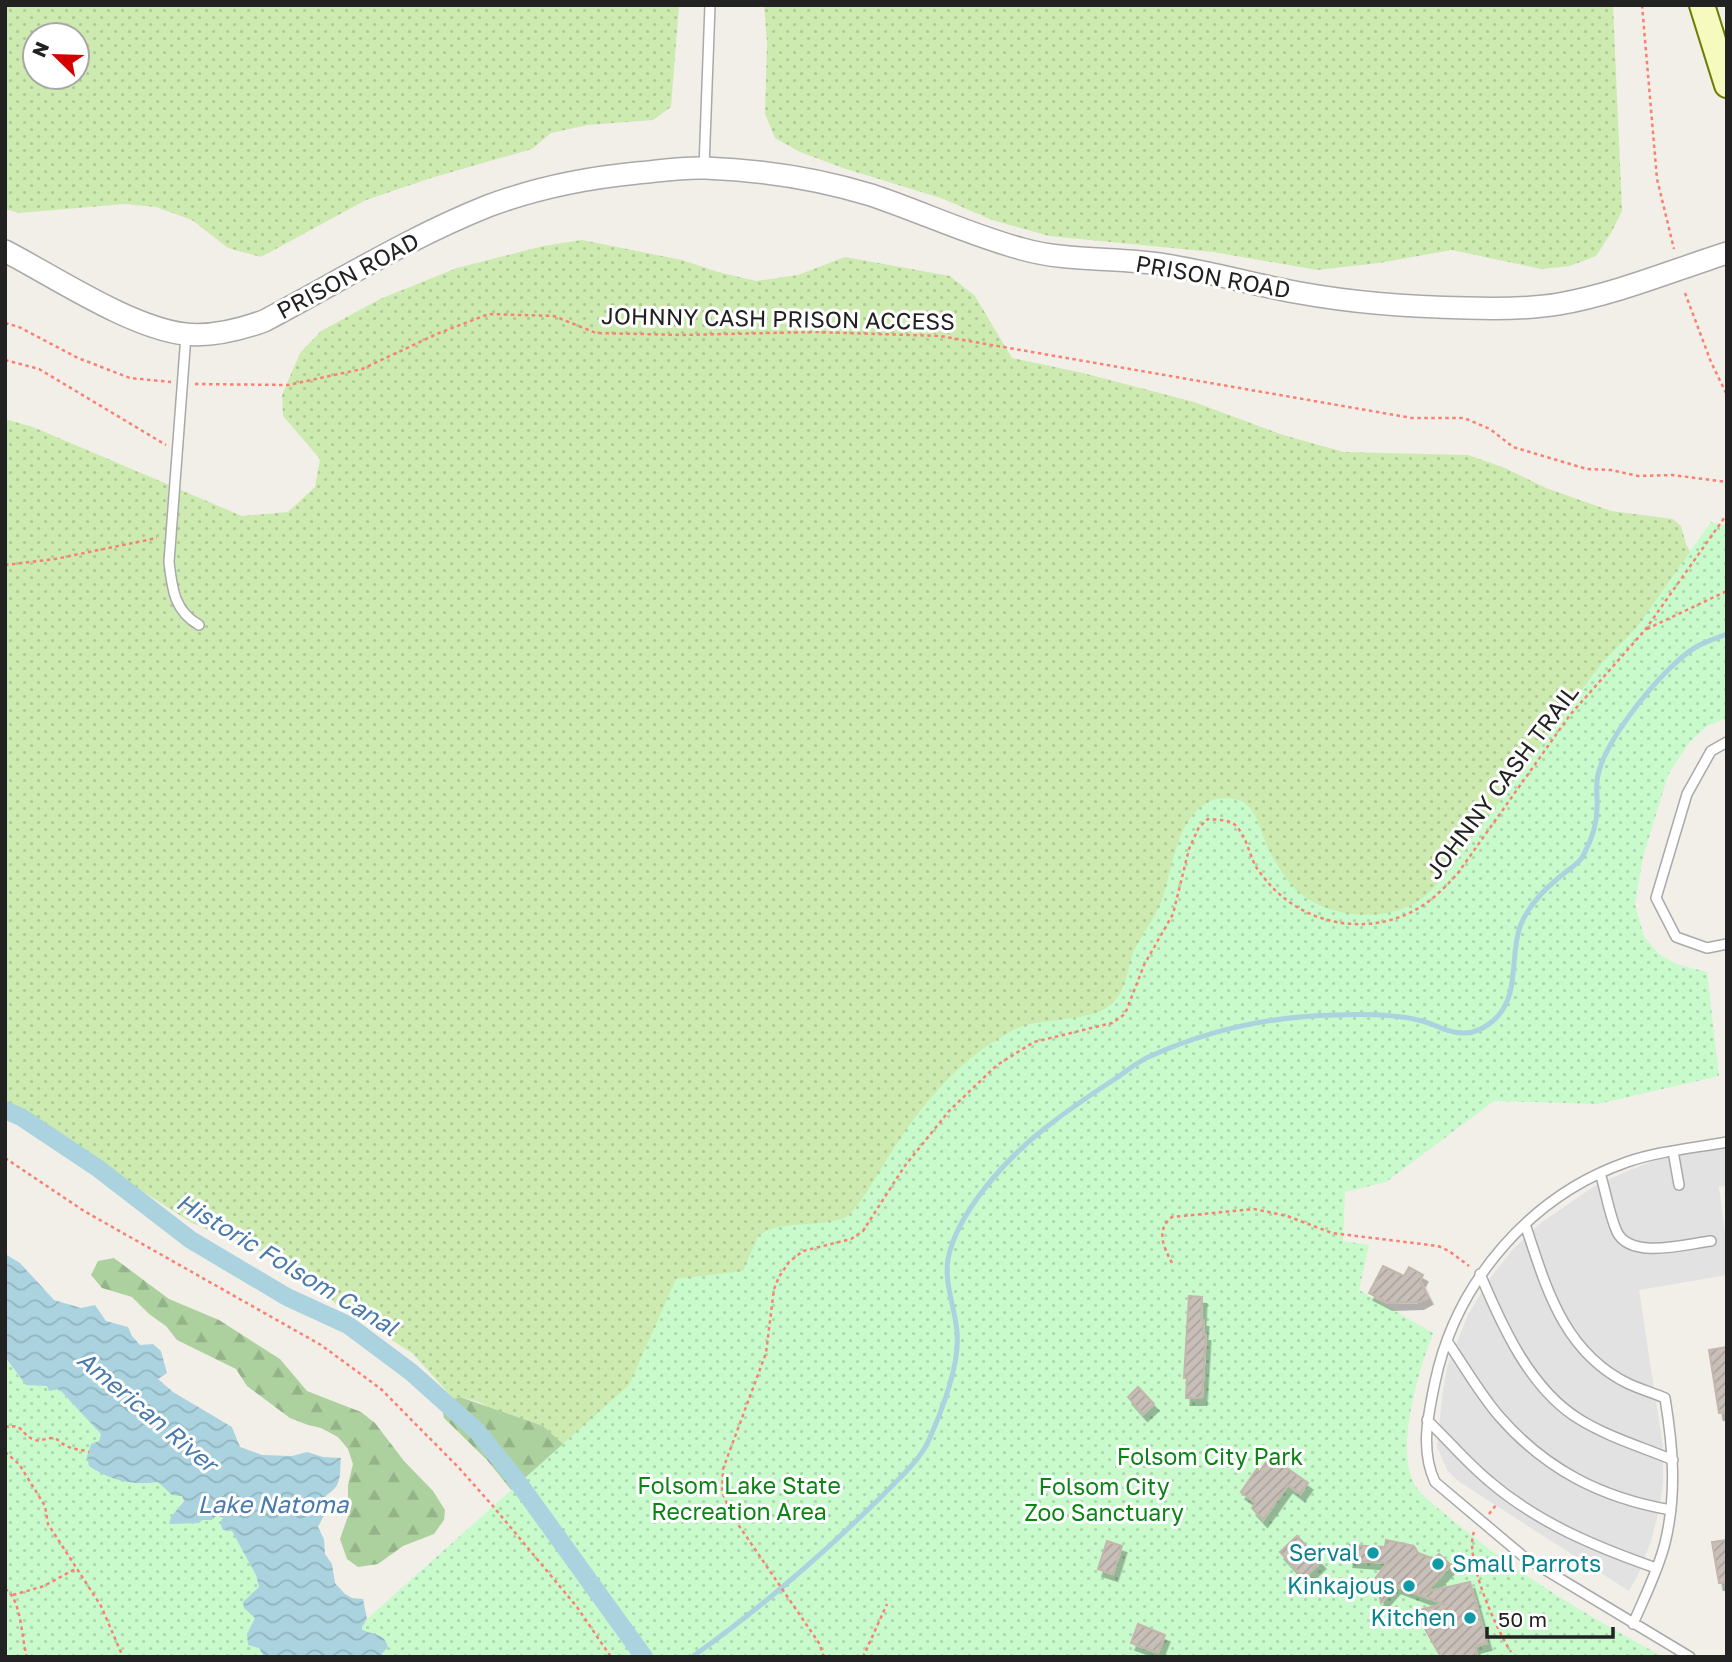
<svg xmlns="http://www.w3.org/2000/svg" width="1732" height="1662" font-family="'Golos Text',sans-serif">
  <defs>
    <pattern id="grass-dots" width="8" height="8" patternUnits="userSpaceOnUse" patternTransform="scale(1.75)"><rect width="8" height="8" fill="#cdebb0"/><path d="M2 2h.1M6 6h.1" fill="none" stroke="#b0c997" stroke-width="1.8" stroke-linecap="round"/></pattern>
    <pattern id="forest-firs" width="22" height="20" patternUnits="userSpaceOnUse" patternTransform="scale(1.75)"><rect width="22" height="20" fill="#add19e"/><path d="M5 1l3.5 6h-7zM16 11l3.5 6h-7z" fill="#95b388"/></pattern>
    <pattern id="park-dots" width="8" height="8" patternUnits="userSpaceOnUse" patternTransform="scale(1.75)"><rect width="8" height="8" fill="#c8facc"/><path d="M2 2h.1M6 6h.1" fill="none" stroke="#acd6af" stroke-width="1.8" stroke-linecap="round"/></pattern>
    <pattern id="water-waves" width="16" height="10" patternUnits="userSpaceOnUse" patternTransform="scale(1.75)"><rect width="16" height="10" fill="#aad3df"/><path d="M0 5q4-4 8 0t8 0" fill="none" stroke="#92b5bf"/></pattern>
    <pattern id="building-hatch" width="6" height="6" patternUnits="userSpaceOnUse" patternTransform="scale(1.75)"><rect width="6" height="6" fill="#c7bfb8"/><path d="M-1 1l2-2M0 6l6-6M5 7l2-2" fill="none" stroke="#aba49e"/></pattern>
    <filter id="shadow"><feDropShadow dx="4.5" dy="7" stdDeviation="0" flood-color="#0004"/></filter>
  </defs>
  <rect width="100%" height="100%" fill="#f2efe9"/>
  <path fill="url(#grass-dots)" fill-rule="evenodd" d="M5 5H679L671 107 653 120 588 125 551 133 532 149 431 178 366 200 261 257 228 248 192 220 156 207 124 204 19 213 5 209ZM77 35V77H35V35Z
    M764 5H1613L1622 211 1611 233 1596 256 1570 266 1541 269 1452 250 1379 263 1317 270 1213 252 1049 236 992 220 941 198 846 169 800 152 775 138 765 114 767 42Z
    M582 240 682 260 718 272 756 281 798 275 845 257 950 276 975 296 1012 358 1083 373 1194 402 1283 435 1344 452 1468 455 1505 468 1546 488 1611 511 1673 519 1681 526 1686 544 1701 573 1551 775 703 1598 543 1426 495 1411 479 1402 460 1397 454 1399 412 1353 339 1306 282 1264 258 1250 192 1223 5 1103V419L33 427 242 516 288 512 315 487 320 459 283 416 282 395 300 353 321 331 380 299 457 268 543 246Z"/>
  <path fill="url(#forest-firs)" d="M114 1258 169 1299 219 1320 280 1359 307 1391 361 1412 375 1423 404 1461 433 1491 445 1510 444 1520 434 1534 403 1546 378 1564 358 1567 347 1559 340 1539 348 1516V1485L353 1464 348 1449 338 1437 321 1428 308 1425 290 1418 247 1386 236 1369 177 1340 166 1326 149 1314 132 1297 102 1288 91 1275 98 1261Z
    M460 1397 543 1426 577 1457 521 1502 487 1460 444 1418 442 1408 454 1399Z"/>
  <path fill="url(#park-dots)" d="M1711 522 1727 526V718L1707 726 1689 743 1668 775 1643 857 1635 904 1644 937 1659 954 1676 964 1707 972 1719 1076 1598 1104 1494 1101 1386 1182 1345 1192 1343 1241 1369 1245 1359 1290 1433 1333C1419 1370 1397 1441 1412 1479 1417 1493 1433 1504 1445 1514 1511 1570 1587 1616 1664 1657H379L388 1647C386 1633 373 1635 362 1631L361 1627 367 1619 629 1385 676 1279 743 1271 758 1236 768 1230C790 1222 828 1226 846 1217 860 1209 888 1155 900 1139 924 1103 954 1068 990 1044 1000 1038 1012 1030 1023 1026 1047 1018 1095 1022 1114 1002 1125 991 1128 968 1133 953 1140 936 1154 920 1161 902 1174 869 1174 819 1210 801 1220 797 1237 797 1246 804 1258 814 1261 832 1267 846 1272 857 1279 868 1286 878 1311 916 1377 925 1415 903 1426 897 1434 887 1443 878L1601 664 1637 627Z
    M5 1357 20 1378 59 1389 101 1434 99 1441 91 1444 87 1456 97 1472 128 1482 144 1484 158 1482 182 1496 184 1500 171 1517 202 1520 218 1515 223 1518C237 1539 254 1562 259 1587L243 1603 255 1618 248 1644 259 1648 264 1657H5Z"/>
  <path fill="#e2e2e2" d="M1727 1147V1185L1719 1187 1727 1249V1275L1639 1290 1663 1447V1482L1660 1506 1651 1541 1638 1575 1629 1591 1458 1481 1447 1470 1437 1447 1443 1390 1448 1364 1468 1315 1488 1281 1513 1249 1542 1222 1596 1185 1630 1170 1656 1160Z"/>
  <path fill="url(#water-waves)" d="M5 1254 20 1263 54 1300 81 1308 95 1305 106 1321 128 1327 132 1336 140 1345 153 1344 161 1351 167 1373 158 1379 173 1392 232 1427 240 1447 262 1455 292 1456 307 1452 323 1457 341 1458C340 1466 341 1475 338 1483 332 1497 317 1493 325 1513L318 1527 324 1539 325 1554 332 1564 335 1583 345 1594 352 1598 363 1599 367 1619 362 1627V1630C373 1635 385 1633 388 1647L379 1657H264L259 1648 248 1645 247 1634 255 1618 244 1608 243 1602 259 1587 256 1575 232 1531 223 1530 220 1523 223 1518 217 1515 212 1520H202L199 1523 169 1524 171 1517 184 1501 182 1496 172 1495 158 1482C133 1486 109 1480 89 1466L87 1456 91 1444 99 1441 101 1434 59 1389 49 1391 47 1386 26 1385 5 1357Z"/>
  <g fill="none" stroke-linecap="round" stroke-linejoin="round">
    <path stroke="#aad3df" stroke-width="5" d="M692 1657C756 1612 824 1553 880 1498 896 1481 917 1464 928 1442 941 1413 960 1364 957 1332 955 1307 944 1284 948 1259 957 1212 1008 1157 1044 1129 1068 1110 1093 1093 1118 1077 1129 1069 1140 1060 1153 1055 1210 1030 1273 1016 1336 1015 1362 1014 1393 1014 1418 1020 1434 1023 1448 1034 1465 1033 1476 1033 1486 1027 1494 1020 1521 995 1509 958 1520 927 1528 904 1548 886 1567 871 1574 865 1580 863 1584 854 1592 839 1597 825 1597 808 1598 797 1595 786 1598 775 1606 738 1664 666 1696 647 1706 641 1717 638 1727 634"/>
    <path stroke="#aad3df" stroke-width="18" d="M5 1110 21 1117 99 1169 191 1240 287 1297 348 1325 411 1372 477 1431 515 1478 644 1657"/>
  </g>
  <path fill="url(#building-hatch)" stroke="#c4b6ab" stroke-width="2" filter="url(#shadow)" d="M1383 1266 1404 1276 1409 1267 1423 1275 1420 1281 1428 1297 1419 1302 1388 1303 1369 1293Z
    M1189 1296 1202 1297 1201 1320H1204L1203 1334H1206L1202 1398H1186L1187 1378H1184Z
    M1727 1347V1412L1719 1413 1709 1350Z
    M1138 1387 1154 1404 1143 1414 1128 1397Z
    M1270 1456 1308 1483 1300 1494 1288 1485 1263 1520 1252 1508 1256 1503 1241 1492 1257 1469 1260 1471Z
    M1297 1536 1321 1562 1304 1578 1280 1552Z
    M1386 1540 1414 1546 1418 1553 1434 1559 1439 1554 1451 1565 1426 1592 1470 1582 1487 1643 1475 1646 1477 1657H1441L1415 1611 1444 1604 1396 1586 1381 1603 1378 1588 1371 1584 1387 1563 1349 1560 1350 1545 1385 1547Z
    M1727 1540V1583H1719L1712 1542Z
    M1107 1541 1122 1546 1113 1574 1098 1569Z
    M1138 1624 1165 1635 1158 1653 1131 1643Z"/>
  <g fill="none" stroke-linecap="round" stroke-linejoin="round">
    <defs>
      <path id="service" d="M704 168 710 5
        M186 335 169 562C172 588 174 611 199 625
        M1727 742 1711 751 1687 794 1656 898 1676 937 1707 948 1727 944
        M1673 1151 1679 1185
        M1600 1173C1606 1192 1609 1214 1617 1232 1631 1260 1686 1244 1711 1241
        M1525 1224C1546 1287 1563 1352 1629 1384 1640 1389 1653 1393 1665 1398 1673 1447 1677 1494 1665 1543 1658 1571 1644 1598 1633 1624
        M1480 1274C1502 1326 1530 1389 1579 1419 1608 1437 1642 1447 1673 1460
        M1447 1341C1464 1366 1480 1394 1499 1416 1546 1470 1602 1498 1671 1510
        M1427 1420C1448 1440 1467 1463 1489 1481 1538 1523 1596 1547 1656 1568
        M1690 1657 1524 1557 1435 1482C1420 1450 1428 1416 1435 1382 1456 1282 1530 1196 1627 1162 1659 1151 1694 1148 1727 1142"/>
      <path id="tertiary" d="M5 251C55 277 131 328 185 334 212 337 239 330 264 321 338 282 410 237 488 206 536 188 586 178 637 173 659 171 683 167 705 168 760 170 819 179 871 195 922 212 970 235 1022 249 1068 262 1118 257 1166 265 1211 272 1255 285 1300 293 1355 303 1411 307 1467 308 1498 309 1529 309 1559 304 1616 294 1671 271 1727 253"/>
      <path id="secondary" d="M1702 5 1727 85"/>
    </defs>
    <use href="#service" stroke="#a9a9a9" stroke-width="12"/>
    <use href="#tertiary" stroke="#a9a9a9" stroke-width="24"/>
    <use href="#secondary" stroke="#707d05" stroke-width="28"/>
    <path stroke="#fa8072" stroke-width="2.5" stroke-dasharray="3.5 3.5" stroke-linecap="butt" d="M1642 5 1657 179 1674 249
      M1685 293 1711 362 1727 395
      M5 323 19 327 78 358 130 378 171 382
      M5 360 39 369 166 445
      M195 384 288 385 362 369 439 333 489 314 554 316 596 333 682 335 815 332 940 336 1412 418H1464L1490 429 1513 447 1587 469 1611 470 1638 476 1672 475 1727 482
      M5 565 55 559 157 538
      M1647 629 1727 591
      M5 1158 84 1211 321 1345 381 1389 459 1468 492 1505 577 1607 611 1657
      M1172 1263C1164 1248 1155 1230 1172 1217L1254 1209 1287 1216 1332 1233 1438 1246 1449 1251 1469 1266
      M5 1427C25 1423 20 1435 35 1440 41 1442 45 1438 52 1438 58 1438 61 1444 67 1446 73 1450 81 1449 89 1452
      M5 1452 19 1464 45 1506 48 1524 101 1606 123 1657
      M1489 1514 1496 1505
      M1474 1532C1464 1557 1496 1629 1511 1652
      M5 1589C22 1599 21 1638 27 1657
      M13 1595 44 1586 77 1568
      M824 1657 819 1643 733 1517 722 1492 723 1469 766 1353 774 1289 779 1277 789 1262 803 1251 851 1239 863 1231 904 1167 949 1111 997 1065 1034 1042 1112 1023 1125 1014 1144 965 1173 914 1189 849 1199 827 1208 819C1216 820 1226 819 1234 824 1246 834 1249 854 1256 867 1261 874 1267 882 1273 888 1312 928 1375 936 1422 906 1436 897 1447 885 1458 873L1570 715 1645 630 1727 514
      M863 1657 887 1604"/>
    <use href="#service" stroke="#fff" stroke-width="9"/>
    <use href="#tertiary" stroke="#fff" stroke-width="21"/>
    <use href="#secondary" stroke="#f7fabf" stroke-width="24"/>
  </g>
  <g fill="#0f9aa8" stroke="#fff" stroke-width="2.5">
    <circle cx="1373" cy="1553" r="7"/>
    <circle cx="1438" cy="1564" r="7"/>
    <circle cx="1409" cy="1586" r="7"/>
    <circle cx="1470" cy="1618" r="7"/>
  </g>
  <g text-anchor="middle" stroke-width="6" stroke-linejoin="round" paint-order="stroke">
    <g font-size="23" fill="#222" stroke="#fff">
      <text transform="translate(348 276) rotate(-28)" y="8">PRISON ROAD</text>
      <text transform="translate(1213 277) rotate(10)" y="8">PRISON ROAD</text>
      <text transform="translate(778 319) rotate(1)" y="8">JOHNNY CASH PRISON ACCESS</text>
      <text transform="translate(1502 782) rotate(-53)" y="8">JOHNNY CASH TRAIL</text>
    </g>
    <g font-size="23" fill="#0c8416" stroke="#fff">
      <text x="1210" y="1465">Folsom City Park</text>
      <text x="739" y="1494">Folsom Lake State<tspan x="739" dy="26">Recreation Area</tspan></text>
      <text x="1104" y="1495">Folsom City<tspan x="1104" dy="26">Zoo Sanctuary</tspan></text>
    </g>
    <g font-size="23" fill="#0d838f" stroke="#fff" text-anchor="end">
      <text x="1359" y="1561">Serval</text>
      <text x="1452" y="1572" text-anchor="start">Small Parrots</text>
      <text x="1395" y="1594">Kinkajous</text>
      <text x="1456" y="1626">Kitchen</text>
    </g>
    <g font-size="24" font-style="italic" fill="#4a7aab" stroke="#fff">
      <text transform="translate(287 1265) rotate(31)" y="8">Historic Folsom Canal</text>
      <text transform="translate(147 1412) rotate(40)" y="8">American River</text>
      <text x="273" y="1513">Lake Natoma</text>
    </g>
  </g>
  <rect width="1732" height="1662" fill="none" stroke="#222222" stroke-width="14"/>
  <g transform="translate(56 56) rotate(293)"><circle r="33" fill="#ffffff" stroke="#a7a7a7" stroke-width="2"/>
  <path d="M0-5L12 26L0 18L-12 26Z" fill="#d40000"/>
  <text y="-10" font-size="19" font-weight="bold" text-anchor="middle" fill="#222222">N</text>
  </g>
  <path d="M1487 1627v10h126v-10" fill="none" stroke="#222222" stroke-width="3.5"/>
  <text x="1498" y="1627" font-size="21" fill="#222222" stroke="#ffffff" stroke-width="5" paint-order="stroke">50 m</text>
</svg>
